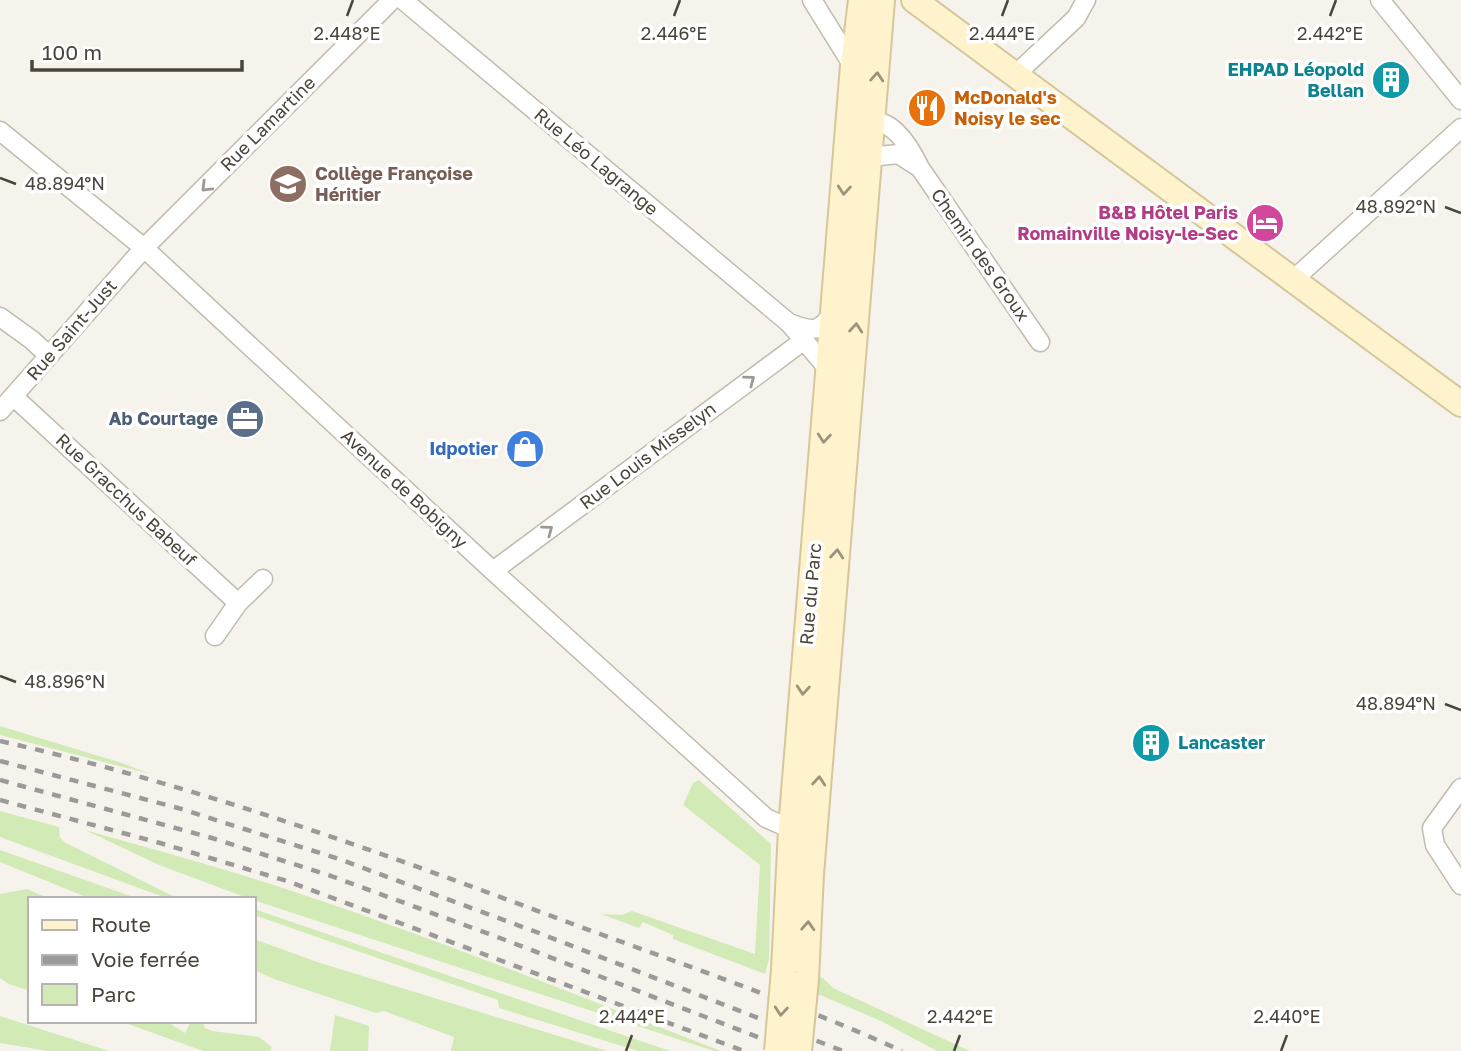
<svg xmlns="http://www.w3.org/2000/svg" width="1461" height="1051" font-family="'Golos Text',sans-serif">
  <rect width="100%" height="100%" fill="#f6f3ec"/>
  <path fill="#d2eab5" d="M0 726 125 764 150 774 0 735Z
    M699 780 771 844 769 959 765 974 673 939V935L643 922 639 928 601 914 622 915 632 911 755 954 760 865 683 805 693 783Z
    M0 811 59 827 60 838 66 843 179 899H169L0 837Z
    M85 830C142 846 201 862 258 880 415 930 568 992 721 1051H714L250 899 159 865Z
    M0 850 139 899H91L0 862Z
    M27 889 50 899H30V991L9 984 0 978V894Z
    M254 909 670 1051H638L499 1008 498 1000 254 915Z
    M254 939 317 962 607 1051H451L454 1037 384 1011 376 1013 274 979 254 970Z
    M816 975 823 978 833 988 970 1051H937L881 1021 813 992Z
    M335 1015 369 1026 368 1051H330Z
    M0 1016 109 1051H48L0 1043Z
    M120 1021H166L185 1033 191 1021H203L205 1028 212 1031 259 1037 272 1047 270 1051H203Z"/>
  <g fill="none" stroke-linecap="round" stroke-linejoin="round">
    <defs>
      <path id="minor" d="M403 0 789 323 829 370
        M812 0 853 66
        M1380 0 1461 100
        M1016 74 1076 18 1086 0
        M864 123C891 114 910 147 920 168L1040 342
        M0 131 144 248 493 571 766 818 791 829 801 830
        M860 151 870 157 898 154 920 168
        M1293 280 1461 128
        M0 317 32 340 48 355
        M789 323C813 332 821 333 834 310
        M14 397 238 603
        M0 411 144 248 392 0
        M493 571 803 341
        M215 636 238 603 263 579
        M1461 788 1432 828 1435 845 1461 885"/>
      <path id="secondary" d="M914 0 1461 404
        M784 970 791 829 853 66 861 0
        M806 979 811 874 882 0"/>
    </defs>
    <use href="#minor" stroke="#c2bbae" stroke-width="21"/>
    <use href="#secondary" stroke="#d6c79b" stroke-width="28"/>
    <use href="#minor" stroke="#fff" stroke-width="18"/>
    <use href="#secondary" stroke="#fff3cd" stroke-width="24"/>
    <path stroke="#9a9a9a" stroke-width="4.5" stroke-dasharray="9 9" stroke-linecap="butt" d="M0 741C195 785 383 853 570 923 681 964 794 1002 902 1051
      M0 761 178 808 339 859 539 933 843 1051
      M0 780 212 838 331 876 500 938 794 1051
      M0 800 160 843 287 881 744 1051"/>
    <defs>
      <path id="secondary-bridge" d="M777 1051 784 970
        M799 1051 806 979"/>
    </defs>
    <use href="#secondary-bridge" stroke="#d6c79b" stroke-width="28" stroke-linecap="butt"/>
    <use href="#secondary-bridge" stroke="#fff3cd" stroke-width="24"/>
  </g>
  <defs><path id="oneway-chevron" d="M-2-3.5L2.5 0L-2 3.5" fill="none" stroke-width="1.6" stroke-linecap="round" stroke-linejoin="round" transform="scale(1.75)"/></defs>
  <g stroke="#9c937c">
    <use href="#oneway-chevron" transform="translate(877 77) rotate(-86)"/>
    <use href="#oneway-chevron" transform="translate(844 190) rotate(95)"/>
    <use href="#oneway-chevron" transform="translate(856 328) rotate(-85)"/>
    <use href="#oneway-chevron" transform="translate(824 438) rotate(95)"/>
    <use href="#oneway-chevron" transform="translate(837 554) rotate(-85)"/>
    <use href="#oneway-chevron" transform="translate(803 690) rotate(95)"/>
    <use href="#oneway-chevron" transform="translate(819 781) rotate(-85)"/>
    <use href="#oneway-chevron" transform="translate(808 926) rotate(-87)"/>
    <use href="#oneway-chevron" transform="translate(781 1011) rotate(95)"/>
  </g>
  <g stroke="#9c9892">
    <use href="#oneway-chevron" transform="translate(206 187) rotate(135)"/>
    <use href="#oneway-chevron" transform="translate(750 380) rotate(-37)"/>
    <use href="#oneway-chevron" transform="translate(548 530) rotate(-37)"/>
  </g>
  <path fill="none" stroke="#4b4439" stroke-width="2.5" d="M347 16 353 0M674 16 680 0M1002 16 1008 0M1330 16 1336 0M0 178 16 184M1445 207 1461 213M0 676 16 682M1445 704 1461 710M626 1051 632 1035M954 1051 960 1035M1281 1051 1287 1035"/>
  <defs>
    <symbol id="building-disc" viewBox="-11 -11 22 22"><circle r="9.5" fill="#0f9aa8" stroke="#fff"/><path d="M-4-6H4V6H1V3H-1V6H-4ZM-2.5-4.3h1.7v1.8h-1.7ZM.8-4.3h1.7v1.8H.8ZM-2.5-1h1.7V.8h-1.7ZM.8-1h1.7V.8H.8Z" fill="#fff"/></symbol>
    <symbol id="restaurant-disc" viewBox="-11 -11 22 22"><circle r="9.5" fill="#e8710a" stroke="#fff"/><path d="M-5-6h1v4h1v-4h1v4h1v-4h1v5L-1.5 .5V6h-2V.5L-5-1ZM5-6V6H3V1.5H1.5Q1.5-4 5-6Z" fill="#fff"/></symbol>
    <symbol id="school-disc" viewBox="-11 -11 22 22"><circle r="9.5" fill="#8d6e63" stroke="#fff"/><path d="M0-5L7-2L0 1L-7-2ZM-4 1L0 2.5L4 1V4Q0 6-4 4Z" fill="#fff"/></symbol>
    <symbol id="hotel-disc" viewBox="-11 -11 22 22"><circle r="9.5" fill="#d1479c" stroke="#fff"/><path d="M-6-4.5h1.5V1H6V5H4.5V3h-9V5H-6ZM-4 0a1.8 1.8 0 1 1 3.6 0ZM.5 0V-2.5h3Q6-2.5 6 0Z" fill="#fff"/></symbol>
    <symbol id="office-disc" viewBox="-11 -11 22 22"><circle r="9.5" fill="#5c6f8a" stroke="#fff"/><path d="M-6-3h4V-5.5h4V-3h4V5H-6ZM-1-4.5V-3h2v-1.5ZM-6 0V1H6V0Z" fill="#fff"/></symbol>
    <symbol id="shop-disc" viewBox="-11 -11 22 22"><circle r="9.5" fill="#3f7fe0" stroke="#fff"/><path d="M-5-2.5h2.3a2.7 3.5 0 0 1 5.4 0H5L5.5 6h-11ZM-1.5-2.5h3a1.5 2.3 0 0 0-3 0Z" fill="#fff"/></symbol>
  </defs>
  <g fill-rule="evenodd">
    <use href="#building-disc" x="1369" y="58" width="44" height="44"/>
    <use href="#restaurant-disc" x="905" y="86" width="44" height="44"/>
    <use href="#school-disc" x="266" y="162" width="44" height="44"/>
    <use href="#hotel-disc" x="1243" y="201" width="44" height="44"/>
    <use href="#office-disc" x="223" y="397" width="44" height="44"/>
    <use href="#shop-disc" x="503" y="427" width="44" height="44"/>
    <use href="#building-disc" x="1129" y="721" width="44" height="44"/>
  </g>
  <g text-anchor="middle" stroke-width="7" stroke-linejoin="round" paint-order="stroke">
    <g font-size="18" font-weight="bold" fill="#0d838f" stroke="#fff" text-anchor="end">
      <text x="1364" y="76">EHPAD Léopold<tspan x="1364" dy="21">Bellan</tspan></text>
      <text x="1178" y="749" text-anchor="start">Lancaster</text>
    </g>
    <g font-size="18" font-weight="bold" fill="#c56008" stroke="#fff" text-anchor="start">
      <text x="954" y="104">McDonald's<tspan x="954" dy="21">Noisy le sec</tspan></text>
    </g>
    <g font-size="18" fill="#4b4439" stroke="#fff">
      <text transform="translate(268 124) rotate(-45)" y="6">Rue Lamartine</text>
      <text transform="translate(596 162) rotate(40)" y="6">Rue Léo Lagrange</text>
      <text transform="translate(980 255) rotate(55)" y="6">Chemin des Groux</text>
      <text transform="translate(72 330) rotate(-49)" y="6">Rue Saint-Just</text>
      <text transform="translate(648 456) rotate(-37)" y="6">Rue Louis Misselyn</text>
      <text transform="translate(404 489) rotate(43)" y="6">Avenue de Bobigny</text>
      <text transform="translate(126 500) rotate(43)" y="6">Rue Gracchus Babeuf</text>
      <text transform="translate(811 594) rotate(-85)" y="6">Rue du Parc</text>
    </g>
    <g font-size="18" font-weight="bold" fill="#785e54" stroke="#fff" text-anchor="start">
      <text x="315" y="180">Collège Françoise<tspan x="315" dy="21">Héritier</tspan></text>
    </g>
    <g font-size="18" font-weight="bold" fill="#b23c85" stroke="#fff" text-anchor="end">
      <text x="1238" y="219">B&amp;B Hôtel Paris<tspan x="1238" dy="21">Romainville Noisy-le-Sec</tspan></text>
    </g>
    <g font-size="18" font-weight="bold" fill="#4e5e75" stroke="#fff" text-anchor="end">
      <text x="218" y="425">Ab Courtage</text>
    </g>
    <g font-size="18" font-weight="bold" fill="#366cbe" stroke="#fff" text-anchor="end">
      <text x="498" y="455">Idpotier</text>
    </g>
  </g>
  <g font-size="18" text-anchor="middle" fill="#4b4439" stroke="#fff" stroke-width="7" stroke-linejoin="round" paint-order="stroke">
    <text x="347" y="40">2.448°E</text>
    <text x="674" y="40">2.446°E</text>
    <text x="1002" y="40">2.444°E</text>
    <text x="1330" y="40">2.442°E</text>
    <text x="65" y="190">48.894°N</text>
    <text x="1396" y="213">48.892°N</text>
    <text x="65" y="688">48.896°N</text>
    <text x="1396" y="710">48.894°N</text>
    <text x="632" y="1023">2.444°E</text>
    <text x="960" y="1023">2.442°E</text>
    <text x="1287" y="1023">2.440°E</text>
  </g>
  <rect x="28" y="897" width="228" height="126" fill="#ffffff" stroke="#b7b4b0" stroke-width="2"/>
  <rect x="42" y="920" width="35" height="10" fill="#fff3cd" stroke="#b7b4b0" stroke-width="2"/>
  <text x="91" y="932" font-size="21" fill="#4b4439">Route</text>
  <rect x="42" y="955" width="35" height="10" fill="#9a9a9a" stroke="#b7b4b0" stroke-width="2"/>
  <text x="91" y="967" font-size="21" fill="#4b4439">Voie ferrée</text>
  <rect x="42" y="984" width="35" height="21" fill="#d2eab5" stroke="#b7b4b0" stroke-width="2"/>
  <text x="91" y="1002" font-size="21" fill="#4b4439">Parc</text>
  <path d="M32 60v10h210v-10" fill="none" stroke="#4b4439" stroke-width="3.5"/>
  <text x="42" y="60" font-size="21" fill="#4b4439" stroke="#ffffff" stroke-width="5" paint-order="stroke">100 m</text>
</svg>
